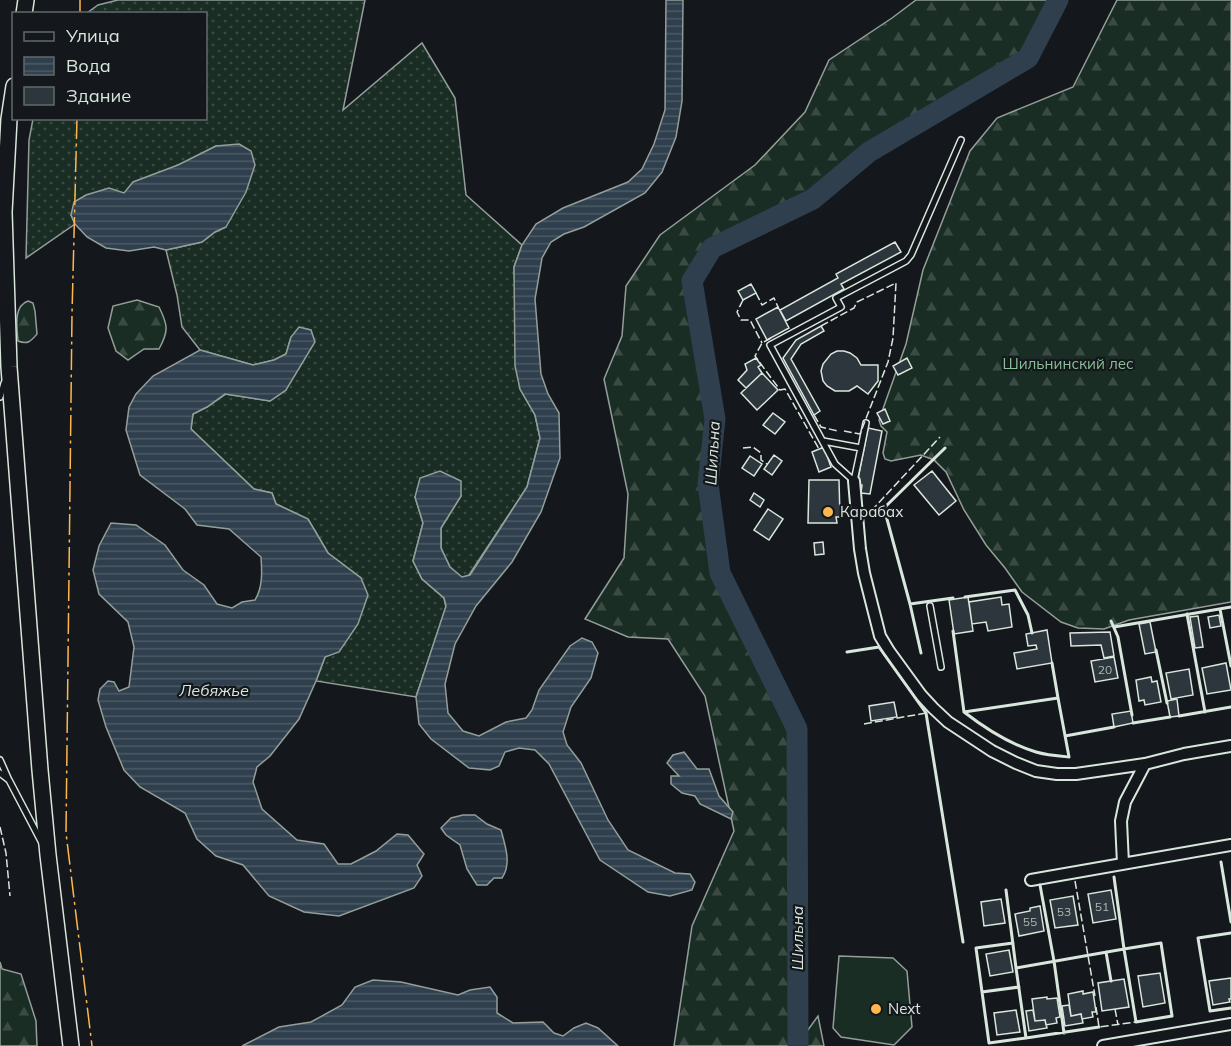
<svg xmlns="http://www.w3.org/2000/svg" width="1231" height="1046" font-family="Mulish,sans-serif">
  <defs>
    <pattern id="grass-dots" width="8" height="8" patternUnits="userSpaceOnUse" patternTransform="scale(1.5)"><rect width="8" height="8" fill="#1a2d24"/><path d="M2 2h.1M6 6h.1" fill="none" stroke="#3b4b43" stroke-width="1.8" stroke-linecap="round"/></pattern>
    <pattern id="forest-firs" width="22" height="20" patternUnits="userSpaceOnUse" patternTransform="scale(1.5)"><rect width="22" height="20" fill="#1a2d24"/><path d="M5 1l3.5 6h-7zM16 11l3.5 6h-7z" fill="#3b4b43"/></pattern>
    <pattern id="water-rules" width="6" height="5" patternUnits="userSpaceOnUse" patternTransform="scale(1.5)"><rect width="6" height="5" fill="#2f3f4d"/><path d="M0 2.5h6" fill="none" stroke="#4c5b66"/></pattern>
  </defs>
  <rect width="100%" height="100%" fill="#14181c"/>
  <path fill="url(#grass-dots)" stroke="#939e99" stroke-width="1.5" d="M118 0H365L343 110 422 43 455 98 466 195 522 245 514 267 520 389 535 415 540 438 527 487 469 575 462 578 450 567 441 548V528L461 496 415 497 423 523 413 561 422 579 444 598 446 607 416 697 316 681 325 657 361 578 328 553 308 519 276 504 272 493 254 489 191 429 193 414 207 407 226 394 270 401 286 390 291 337 286 354 274 360 253 365 200 350 182 327 177 295 166 250 202 242 215 232 226 227 216 146 124 194 71 215 75 224 26 258 29 140 33 119 206 118V14L87 13 98 5Z"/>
  <path fill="url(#forest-firs)" stroke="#939e99" stroke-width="1.5" d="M916 0H1058L1028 58 869 152 813 199 713 248 692 281 715 419 708 484 720 573 797 729 798 1046H674L692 926 734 831 705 696 668 639 628 637 585 619 624 558 628 494 604 379 622 336 626 286 660 235 755 165 805 112 829 60 892 18Z
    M1117 0H1231V602L1129 620 1104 629 1078 628 1061 622 1022 592 1005 568 986 545 964 510 946 472 934 460 921 455 891 461 885 459 883 453 887 432 881 426 879 420 906 344 923 270 970 151 997 118 1073 87Z
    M137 300 159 307C168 325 169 331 159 349H144L128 360 116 351 108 328 113 306Z
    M28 301 33 303 35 311 37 334C31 341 28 345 18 341 17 328 13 306 28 301Z
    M0 962 2 969 21 974 36 1021 37 1046H0Z
    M818 1016 824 1046H801L802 1038Z"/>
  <path fill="#1a2d24" stroke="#939e99" stroke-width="1.5" d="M839 956 893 958 907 971 912 1027 894 1045 841 1037 833 1028Z"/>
  <path fill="url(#water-rules)" stroke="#939e99" stroke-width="1.5" d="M666 0H683L682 101 676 137 662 172 645 193 584 227 564 234 551 242 542 258 535 299 541 374 548 394 559 413 560 458 541 512 512 562 476 606 455 644 445 684 448 713 463 731 479 736 506 722 526 718 532 710 539 690 570 646 582 638 592 642 598 653 591 678 571 707 563 732 567 745 581 763 608 820 628 850 675 873 690 874 695 882 692 890 670 896 648 892 600 860 549 764 535 750 519 748 505 752 499 766 490 770 469 768 431 739 419 724 416 697 446 606 444 598 422 579 413 561 423 523 415 497 420 478 440 471 461 481V496L441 528V548L450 567 462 577 470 575 527 487 540 438 535 415 520 389 515 366 514 267 522 245 536 224 563 208 628 182 642 169 654 144 665 110Z
    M239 144 251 151 255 165 246 192 226 227 215 232 202 242 166 250 154 247 129 251 106 248 87 237 75 224 71 215 74 202 86 195 109 188 124 193 133 182 178 165 216 146Z
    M299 327 311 330 315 342 286 390 270 401 225 394 207 407 193 414 191 429 254 489 272 493 276 504 308 519 328 553 361 578 368 595 358 624 339 652 325 657 316 681 299 719 270 756 257 767 253 782 262 809 297 840 324 844 338 864H351L376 851 397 834 408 835 424 854 417 865 422 876 414 888 339 916 304 912 269 896 243 865 216 856 197 839 185 813 140 787 124 770 106 727 98 700 100 689 108 681 114 682 119 691 129 687 134 647 128 622 99 594 93 570 99 546 111 523 136 525 165 545 183 570 204 585 217 604 232 608 242 602 255 600C263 587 262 571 261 557L229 529 197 525 185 509 140 475 126 430 129 407 136 394 153 376 200 350 253 365 274 360 286 354 291 337Z
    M684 752 697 769H709L719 796 733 812 731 819 700 804 695 796 682 793 671 784V776H679L667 763 673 755Z
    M463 815H475L487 824 501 830C505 845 512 864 502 878H494L487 885H477L467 869 460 845 446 835 441 828 451 818Z
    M373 980 401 982 458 995 470 990 490 987 497 997V1013L513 1023 543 1022 554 1033 563 1036 574 1028 586 1023 598 1028 618 1046H242L279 1027 311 1022 342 1005 355 987Z"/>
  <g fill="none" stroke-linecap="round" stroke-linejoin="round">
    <path stroke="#2f3f4d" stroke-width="21" d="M798 1046 797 729 720 573 708 484 715 419 692 281 712 248 813 199 869 152 1028 58 1058 0"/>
  </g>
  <path fill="#2c363c" stroke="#d8e6dc" stroke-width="1.5" d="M895 242 901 252 841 284 844 289 786 321 780 310 838 278 836 274Z
    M751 284 756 293 743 300 738 291Z
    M778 307 789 328 767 340 756 319Z
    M821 326 824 331 801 344 791 359 820 411 814 415 783 358 796 340Z
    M837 351H844L850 353 857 358 861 365H878V381L868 394 857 386 849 391H835L827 386 823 381 821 371 823 364 831 354Z
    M756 358 761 365 758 367 762 373 746 388 738 380 747 370 745 364Z
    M907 358 912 368 898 375 893 366Z
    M762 373 778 390 757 410 741 393Z
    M885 409 890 421 883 424 877 413Z
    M773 413 785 422 775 434 763 425Z
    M868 428 882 431 870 494 861 493 862 485 857 484Z
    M824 447 831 467 819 472 812 452Z
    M774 455 782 461 772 475 764 469Z
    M750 456 762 464 754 476 742 468Z
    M932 471 956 501 939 515 914 485Z
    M809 480H839L840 517H836L837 523H808Z
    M754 493 764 500 760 507 750 500Z
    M768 509 783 519 769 540 754 530Z
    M823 542 824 554 815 555 814 543Z
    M968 597 973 631 954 634 949 600Z
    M1001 597 1002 605 1009 604 1012 627 988 631 986 622 972 624 969 602Z
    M1219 615 1221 626 1210 628 1208 617Z
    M1198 616 1203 647 1195 648 1190 617Z
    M1150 622 1156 652 1145 654 1139 624Z
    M1047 630 1052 663 1017 669 1014 653 1037 649 1036 645 1028 646 1026 634Z
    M1110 632 1114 656 1104 658 1101 645 1071 646 1070 633Z
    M1114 657 1118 678 1095 682 1091 661Z
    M1226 663 1231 690 1207 694 1202 668Z
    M1189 669 1193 695 1171 699 1166 673Z
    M1151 677 1152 682 1157 681 1161 702 1145 705 1144 700 1139 701 1136 680Z
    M1177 699 1179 716 1170 717 1167 701Z
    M894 702 897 717 871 721 869 706Z
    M1131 711 1133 723 1114 727 1112 714Z
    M1111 890 1116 919 1093 923 1088 894Z
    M1073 896 1078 925 1055 928 1050 900Z
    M1001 899 1005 923 984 926 981 902Z
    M1040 906 1044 931 1019 936 1015 914 1030 911V908Z
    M1009 950 1013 972 990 976 986 954Z
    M1160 973 1165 1003 1143 1007 1138 976Z
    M1231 978V999H1229L1230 1002 1213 1005 1209 981Z
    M1124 979 1129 1007 1102 1011 1098 983Z
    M1083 991V994L1093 992 1096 1012H1092L1093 1017 1082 1019 1081 1014 1071 1016 1068 994Z
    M1047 997V999L1057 998 1060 1017 1056 1018 1057 1023 1046 1025 1045 1020 1035 1021 1032 999Z
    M1069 1005 1071 1016 1081 1014 1083 1023 1065 1026 1062 1006Z
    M1016 1010 1020 1032 997 1035 994 1013Z
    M1033 1010 1035 1021 1045 1020 1047 1028 1029 1031 1026 1011Z"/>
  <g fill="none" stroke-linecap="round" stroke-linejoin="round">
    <defs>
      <path id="lane" d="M0 397 4 383
        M823 441 861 448 854 481
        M861 448 866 423
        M854 481 835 464 770 345 841 307 836 298 906 261 911 255 961 140
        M930 606 941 667
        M0 760 8 778
        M0 773 9 780 42 843"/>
      <path id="street" d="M854 481 860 549 864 573 880 636 889 651 921 695 933 708 948 722 992 751 1016 763 1036 771 1057 774H1076L1145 764 1184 754 1231 746
        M1123 864 1121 821 1125 802 1145 764
        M1031 880 1231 845
        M1103 1046 1231 1024"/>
      <path id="secondary" d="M24 14 26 0
        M14 86 9 119 4 212 9 367 40 770 48 855 71 1046"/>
    </defs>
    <use href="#lane" stroke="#d8e6dc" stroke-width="8"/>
    <use href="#street" stroke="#d8e6dc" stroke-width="14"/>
    <use href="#secondary" stroke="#d8e6dc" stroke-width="18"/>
    <use href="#lane" stroke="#14181c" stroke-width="5"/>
    <use href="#street" stroke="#14181c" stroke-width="10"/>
    <use href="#secondary" stroke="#14181c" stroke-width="15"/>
    <path stroke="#d8e6dc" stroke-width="1.5" stroke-dasharray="8 3" stroke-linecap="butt" d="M756 293 762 305 774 298 778 307
      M743 300 737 312 741 320H750L762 343
      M821 326 854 308 857 302 896 283 893 338 888 362 860 434 844 431
      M771 338 762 343 755 356 780 390 785 389 819 449
      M814 415 821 427 838 431
      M743 448 753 447 761 453V460L767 464
      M860 511 872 510 940 437
      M864 724 926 713
      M0 827 6 853 10 896
      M1075 881 1095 996
      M1096 1007 1099 1027 1136 1022
      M1115 1009 1118 1025"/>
    <path stroke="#d8e6dc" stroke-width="3" d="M965 597 1015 590 1028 615 1032 633
      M910 604 884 508 945 448
      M1220 609 1231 666
      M1187 614 1205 712
      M1111 621 1118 637 1132 715
      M1114 627 1231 607
      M953 631 964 712 1058 698 1052 663
      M1156 650 1167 703
      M847 652 879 647 926 713 963 942
      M921 653 910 604 953 598
      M964 712C986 729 1009 744 1036 752 1046 755 1058 756 1069 757L1058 698
      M1179 716 1231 707
      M1133 723 1170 717
      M1065 736 1114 727
      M1221 862 1231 922
      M1040 885 1054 961 1064 1033
      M1006 890 1016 968
      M1231 933 1198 938 1210 1011 1231 1008
      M1013 943 976 948 989 1043 1026 1038
      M1161 943 1172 1016 1136 1022 1124 949Z
      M1106 952 1111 981
      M982 992 1019 987
      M1099 1027 1026 1038 1016 968 1124 949 1114 877"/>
    <path stroke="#ffb74d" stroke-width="1.5" stroke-dasharray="21 4.5 3 4.5" stroke-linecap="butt" d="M80 14V0
      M77 118 72 314 66 833 92 1046"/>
  </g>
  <g fill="#ffb74d" stroke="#14181c" stroke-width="2">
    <circle cx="828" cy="512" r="6"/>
    <circle cx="876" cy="1009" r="6"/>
  </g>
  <g text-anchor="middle" stroke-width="4.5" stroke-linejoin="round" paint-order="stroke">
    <g font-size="12" fill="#adbab4">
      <text x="1105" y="674">20</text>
      <text x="1102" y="911">51</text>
      <text x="1064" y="916">53</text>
      <text x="1030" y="926">55</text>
    </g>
    <g font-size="15" fill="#8ac095" stroke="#14181c">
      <text x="1068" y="369">Шильнинский лес</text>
    </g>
    <g font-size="15" fill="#d8e6dc" stroke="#14181c" text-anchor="start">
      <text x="840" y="517">Карабах</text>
      <text x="888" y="1014">Next</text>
    </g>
    <g font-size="16" font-style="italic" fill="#d8e6dc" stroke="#14181c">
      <text transform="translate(712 453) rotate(-87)" y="6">Шильна</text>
      <text x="214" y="696">Лебяжье</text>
      <text transform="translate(797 938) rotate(-90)" y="6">Шильна</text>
    </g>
  </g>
  <rect x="12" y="12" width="195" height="108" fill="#14181c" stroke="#626a69" stroke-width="1.5"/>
  <rect x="24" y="32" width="30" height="9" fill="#14181c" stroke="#626a69" stroke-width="1.5"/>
  <text x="66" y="42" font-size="18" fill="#d8e6dc">Улица</text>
  <rect x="24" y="57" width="30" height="18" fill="url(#water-rules)" stroke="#626a69" stroke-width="1.5"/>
  <text x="66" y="72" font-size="18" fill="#d8e6dc">Вода</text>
  <rect x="24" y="87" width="30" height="18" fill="#2c363c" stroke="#626a69" stroke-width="1.5"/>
  <text x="66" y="102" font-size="18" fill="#d8e6dc">Здание</text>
</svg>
